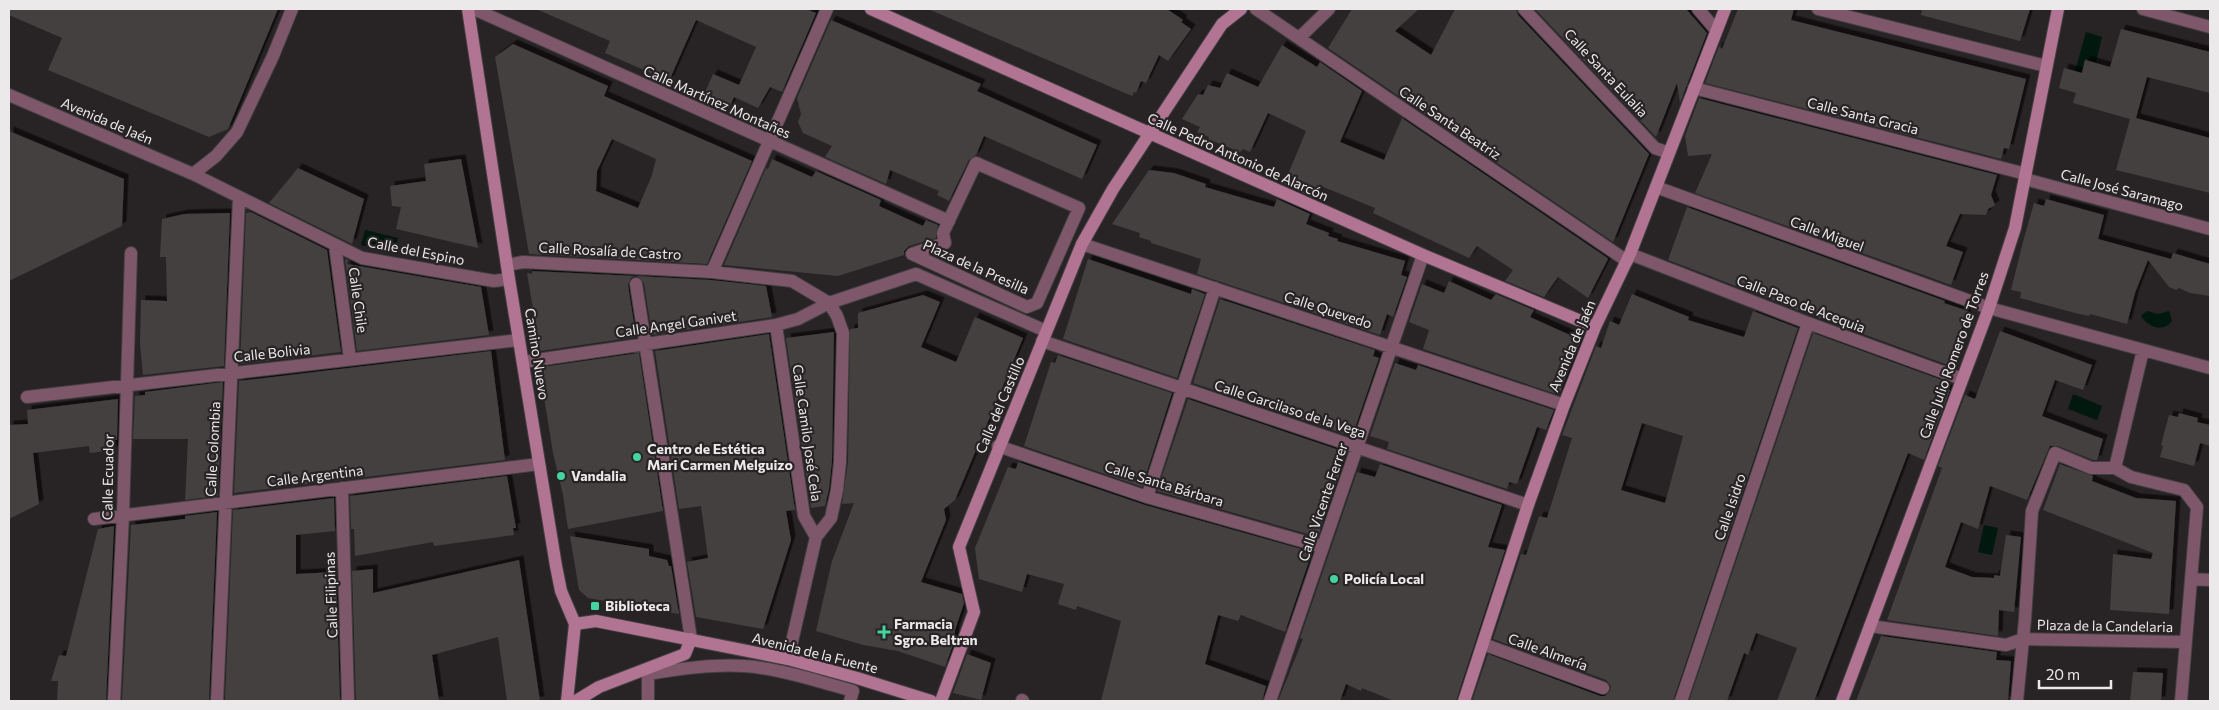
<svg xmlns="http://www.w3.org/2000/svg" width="2219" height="710" font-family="Commissioner,sans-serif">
  <defs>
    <filter id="shadow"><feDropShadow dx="4.5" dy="-4.5" stdDeviation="0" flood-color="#0009"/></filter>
  </defs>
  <rect width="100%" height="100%" fill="#282325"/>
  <path fill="#00180e" d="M2086 32 2102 37 2096 62 2085 59 2081 73 2075 71Z
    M365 230 398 238 394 253 361 245Z
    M2147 311 2158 314 2169 311 2172 321C2163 333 2148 327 2141 316Z
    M2073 394 2102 406 2097 420 2068 409Z
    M1984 525 1998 528 1992 555 1978 552Z"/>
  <path fill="#443f41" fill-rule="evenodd" filter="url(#shadow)" d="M9 9H278L228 129 209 137 48 70 62 38 9 15Z
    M536 9H806L816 13 782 92 770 87 758 108 734 97 729 108 703 97 713 74 739 85 756 47 696 20 669 81 605 53 610 41Z
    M928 9H1167L1183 20 1181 22 1191 29 1168 61 1159 55 1146 83 1141 81 1136 93 1134 92 1132 96Z
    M1352 9H1419L1395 31 1431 55 1455 9H1516L1518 15 1649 154 1613 242 1328 48Z
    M1535 9H1686L1707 33 1680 103 1677 83 1656 137Z
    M1738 9H1794L1791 20 2026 79 2009 149 2004 148 2001 159 1705 83 1719 46 1722 49Z
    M1922 9H2030L2020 41 1921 15Z
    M831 20 981 84 977 91 1097 145 1082 179 984 136 976 155 969 160 949 201 937 195 939 191 890 170 886 184 825 157 832 146 803 133 798 122 801 114 797 98Z
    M2121 29 2210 52V93L2147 77 2136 118 2210 138V193L2116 170 2130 119 2073 103 2076 93 2059 88 2064 68 2082 73 2085 60 2110 67Z
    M513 44 608 86 604 96 752 161 707 264 529 254 495 57ZM612 139 656 159 652 175 638 208 596 191 597 171Z
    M1282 45 1317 67 1320 62 1362 91 1340 142 1384 160 1402 118 1606 257 1608 259 1588 298 1558 277 1544 297 1505 281 1513 270 1477 246 1469 258 1373 213 1375 208 1321 186 1316 199 1284 184 1306 131 1268 113 1250 152 1243 149 1240 152 1208 139 1209 137 1197 132 1200 127 1182 119 1198 94 1203 95 1208 85 1220 88 1227 73 1258 87Z
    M1699 98 1997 175 1991 195 1995 205 1988 209 1986 215 1960 214 1946 246 1963 252 1951 285 1695 193 1712 154 1688 156 1685 136Z
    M9 131 124 179 122 226 9 281Z
    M461 159 478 248 396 229 401 207 392 206 390 186 426 181 424 164Z
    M772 159 812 177 816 171 881 200 879 206 923 226 926 220 938 225 936 238 909 246 904 251V255L838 276 724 265 766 168 768 169Z
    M298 168 364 199 352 244 269 203Z
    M1149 170 1174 173 1206 184 1205 187 1274 207 1277 199 1310 214 1306 224 1329 233 1328 236 1338 239 1337 241 1405 261 1401 275 1407 277 1393 317 1387 314 1380 335 1197 274 1201 259 1151 243V241L1139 237 1140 233 1112 224Z
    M2046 199 2104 215 2098 239 2171 259 2173 253 2210 264V296L2190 293 2179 288 2176 290 2169 287 2148 260 2135 293 2127 324 2090 314 2089 316 2079 314 2020 298 2021 292 2011 290 2024 238 2034 203 2044 206Z
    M1687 207 1945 301 1944 303 1968 311 1948 365 1811 315 1668 260Z
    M251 212 327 250 341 352 240 364 246 213Z
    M230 213 224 366 143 375 140 344 141 300 167 301 166 257H160L162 219 184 214Z
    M345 259 348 260 347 264 481 287 489 335 357 351Z
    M1088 259 1191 294 1192 289 1205 294 1177 378 1063 339Z
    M532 271 635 276 631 278 628 285 636 337 540 351 527 273 532 274Z
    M637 276 711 280 766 286 772 317 652 335 644 283Z
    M1449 281 1491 300 1496 294 1534 310 1530 317 1581 340 1559 395 1423 349 1429 330 1409 322 1422 284 1444 293Z
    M1632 294 1689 317 1688 320 1744 337 1753 311 1798 328 1673 701H1472L1488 654 1600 696H1605L1610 691 1611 686 1606 680 1493 639 1521 554 1526 555 1539 516 1547 518 1572 438 1562 435 1596 346 1601 348 1610 321 1619 325ZM1642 423 1683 436 1665 503 1621 490Z
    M923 295 940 302 921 347 956 362 975 317 1023 338 955 500 944 509 946 520 921 582 962 594 964 603 955 630 954 642 945 667 898 651 863 645 816 631 832 561 854 503 842 504 848 462 850 329 858 328V313Z
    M1220 299 1375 350 1373 356 1379 358 1354 431 1350 429 1347 435 1193 383Z
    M2000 331 2092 365 2083 390 2055 380 2042 416 2103 439 2097 460H2093L2058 446H2050L2027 500 1990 486 1978 529 1961 522 1945 567 1972 577 1994 578V575L2000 576 2006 535 2021 537 2014 612 1999 610 1998 636 1887 620 1942 468 1938 466 1965 395 1975 399Z
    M834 332 832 461 829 489 825 506 811 508 786 338Z
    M1813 333 1942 380 1940 387 1950 390 1924 460 1908 453 1814 701H1777L1797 648 1756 633 1748 655 1744 653 1727 701H1689Z
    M769 334 795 510 786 511 791 540 763 629 696 617 687 562 708 558 701 506 679 509 655 351Z
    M491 351 505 460 234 493 239 381Z
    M639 353 663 511 568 529 563 495 553 453 541 379 544 378 542 367Z
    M1058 355 1172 393 1142 487 1024 446 1051 362 1055 363Z
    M1395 363 1416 370 1418 365 1554 410 1546 430 1537 427 1517 484 1509 482 1507 489 1387 449 1389 442 1370 436Z
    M223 382 218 496 185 500 188 439H133L135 396 145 395V392Z
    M118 399 117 440H115V450L90 453 89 446 33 453 39 504 9 519V425L28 424 27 410Z
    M1188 399 1342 451 1336 466 1342 467 1318 537 1157 491Z
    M2179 413 2198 418 2197 422 2210 425V446L2200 443 2194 466 2160 457 2163 446 2161 445 2169 415 2178 417Z
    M1018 462 1145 505 1312 552 1285 632 1241 615 1238 621 1218 615 1205 664 1266 686 1262 701H1101L1121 621 1077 606 1076 610 1058 604 1064 584 1027 574 1022 592 979 579 975 548 1008 467 1016 469Z
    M1380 464 1502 505 1488 547 1505 550 1456 701H1394L1362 688 1361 691 1346 684 1340 701H1278L1303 639 1300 638 1357 472 1375 477Z
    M2060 464 2093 476 2092 481 2136 498 2176 501 2169 614 2110 610 2113 554 2151 559 2153 553 2043 510Z
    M507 476 516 528H513L514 535 434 546 433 542 355 556 354 529H351L350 496Z
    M334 498 335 531 296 535V574L336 572 340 701H225L233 510Z
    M217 512 209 701H122L131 525 185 519V516Z
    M114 526 106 701H57L58 681H51L59 655 66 656 98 529Z
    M570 536 649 549V556L667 560 669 566H671L679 614 588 598 579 590Z
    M519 560 540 701H507L498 637 432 655 439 701H356L352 571 373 569V593Z
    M1881 636 1997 652 1996 660 2011 661 2008 701H1856Z
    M967 654 991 663 981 700 953 693Z
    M2133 672 2163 673 2161 701H2130Z"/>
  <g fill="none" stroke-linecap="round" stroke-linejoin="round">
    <defs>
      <path id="lane" d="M1022 700 1023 701"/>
      <path id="street" d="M474 9 949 221
        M1256 9 1627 261
        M1524 9 1655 148 1669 153
        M1698 9 1716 30
        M1818 9 2046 66
        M2143 9 2210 27
        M1299 38 1329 9
        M1694 88 2026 174
        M9 95 193 174 362 258 494 281 509 279
        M976 163 1079 208 1037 303 1027 307 912 254 945 243 943 233Z
        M193 174 216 156 237 132 273 56 292 9
        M2025 179 2210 229
        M1656 187 1989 308 2210 368
        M1082 244 1564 405
        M335 245 350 359
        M1630 254 1808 323 1962 379
        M507 265 523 262 712 272 792 281 829 303 837 316 843 333 840 462 837 490 831 518 816 537
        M712 272 827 9
        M636 284 691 639
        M776 325 804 516 816 537 788 659
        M1042 341 1528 505
        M523 362 776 325 798 319 829 303 916 274 1046 331
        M27 397 519 340
        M998 446 1147 497 1323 547
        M2115 468 2143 350
        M342 488 348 701
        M1147 497 1215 288
        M94 519 539 464
        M2191 579 2210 580
        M1870 626 2006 645 2023 639 2185 642
        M1483 644 1603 688
        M114 701 123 515 131 253
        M217 701 239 198
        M648 701V674C679 669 713 664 744 666 778 668 821 682 853 691L850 701
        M1270 701 1423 255
        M1681 701 1808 323
        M2017 701 2025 619 2032 511 2055 453 2091 468H2115L2131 477 2184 490 2197 507 2181 701"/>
      <path id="secondary" d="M468 9 509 279 556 566 561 591 575 624 567 701
        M871 9 1423 255 1595 327
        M575 624 596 621 788 659 857 678 931 701
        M576 701 599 687 685 654 691 639
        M941 701 974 612 959 547 1073 266 1082 244 1113 189 1222 24 1241 9
        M1464 701 1528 505 1564 405 1595 327 1630 254 1725 9
        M1842 701 1989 308 2015 228 2058 9"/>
    </defs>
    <use href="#lane" stroke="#433f41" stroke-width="14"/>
    <use href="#street" stroke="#433f41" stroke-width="14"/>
    <use href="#secondary" stroke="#433f41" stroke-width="14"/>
    <use href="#lane" stroke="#7e586a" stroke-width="12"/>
    <use href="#street" stroke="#7e586a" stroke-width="12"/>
    <use href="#secondary" stroke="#b17492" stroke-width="12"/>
  </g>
  <g fill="#43d4a0" stroke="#282325" stroke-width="2">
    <circle cx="637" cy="457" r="5"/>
    <circle cx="561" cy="476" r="5"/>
    <circle cx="1334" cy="579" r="5"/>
    <rect x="590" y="601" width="10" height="10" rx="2.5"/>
    <path d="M881.5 624.5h5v5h5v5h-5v5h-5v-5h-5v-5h5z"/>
  </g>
  <g text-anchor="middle" stroke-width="4.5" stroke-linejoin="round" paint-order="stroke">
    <g font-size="14" fill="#ece9ea" stroke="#282325">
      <text transform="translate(1606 73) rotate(47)" y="5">Calle Santa Eulalia</text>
      <text transform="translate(717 102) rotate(24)" y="5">Calle Martínez Montañes</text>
      <text transform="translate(1863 116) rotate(14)" y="5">Calle Santa Gracia</text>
      <text transform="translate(107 121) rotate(23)" y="5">Avenida de Jaén</text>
      <text transform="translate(1450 123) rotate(34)" y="5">Calle Santa Beatriz</text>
      <text transform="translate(1238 157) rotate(24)" y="5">Calle Pedro Antonio de Alarcón</text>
      <text transform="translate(2122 190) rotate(15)" y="5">Calle José Saramago</text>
      <text transform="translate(1827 234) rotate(20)" y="5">Calle Miguel</text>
      <text transform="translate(416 251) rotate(11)" y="5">Calle del Espino</text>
      <text transform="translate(610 251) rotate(3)" y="5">Calle Rosalía de Castro</text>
      <text transform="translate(976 267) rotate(24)" y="5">Plaza de la Presilla</text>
      <text transform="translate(358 300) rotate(82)" y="5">Calle Chile</text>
      <text transform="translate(1801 304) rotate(21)" y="5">Calle Paso de Acequia</text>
      <text transform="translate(1328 310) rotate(18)" y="5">Calle Quevedo</text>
      <text transform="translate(676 324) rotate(-8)" y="5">Calle Angel Ganivet</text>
      <text transform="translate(1572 346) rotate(-67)" y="5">Avenida de Jaén</text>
      <text transform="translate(272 353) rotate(-6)" y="5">Calle Bolivia</text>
      <text transform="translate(537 354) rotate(81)" y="5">Camino Nuevo</text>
      <text transform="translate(1954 355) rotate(-70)" y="5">Calle Julio Romero de Torres</text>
      <text transform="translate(1000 405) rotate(-67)" y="5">Calle del Castillo</text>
      <text transform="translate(1290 409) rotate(18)" y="5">Calle Garcilaso de la Vega</text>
      <text transform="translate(807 433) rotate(82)" y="5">Calle Camilo José Cela</text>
      <text transform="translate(213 449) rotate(-87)" y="5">Calle Colombia</text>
      <text transform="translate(315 476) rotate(-7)" y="5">Calle Argentina</text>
      <text transform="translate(108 477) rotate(-89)" y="5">Calle Ecuador</text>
      <text transform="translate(1164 484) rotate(17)" y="5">Calle Santa Bárbara</text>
      <text transform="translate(1323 502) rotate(-71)" y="5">Calle Vicente Ferrer</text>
      <text transform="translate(1730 507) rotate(-71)" y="5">Calle Isidro</text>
      <text transform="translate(331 595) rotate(-92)" y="5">Calle Filipinas</text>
      <text transform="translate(2105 626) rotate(1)" y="5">Plaza de la Candelaria</text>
      <text transform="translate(1548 652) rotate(20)" y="5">Calle Almería</text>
      <text transform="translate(815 653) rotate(14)" y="5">Avenida de la Fuente</text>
    </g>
    <g font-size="14" font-weight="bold" fill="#ece9ea" stroke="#282325" text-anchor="start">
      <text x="647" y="454">Centro de Estética<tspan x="647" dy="16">Mari Carmen Melguizo</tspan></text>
      <text x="571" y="481">Vandalia</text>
      <text x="1344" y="584">Policía Local</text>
      <text x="605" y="611">Biblioteca</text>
      <text x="894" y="629">Farmacia<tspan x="894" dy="16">Sgro. Beltran</tspan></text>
    </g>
  </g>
  <rect width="2219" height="710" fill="none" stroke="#ece9ea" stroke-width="20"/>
  <path d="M2039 680v8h72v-8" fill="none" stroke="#ece9ea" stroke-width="2.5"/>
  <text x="2046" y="680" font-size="15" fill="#ece9ea" stroke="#282325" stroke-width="4" paint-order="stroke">20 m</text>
</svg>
